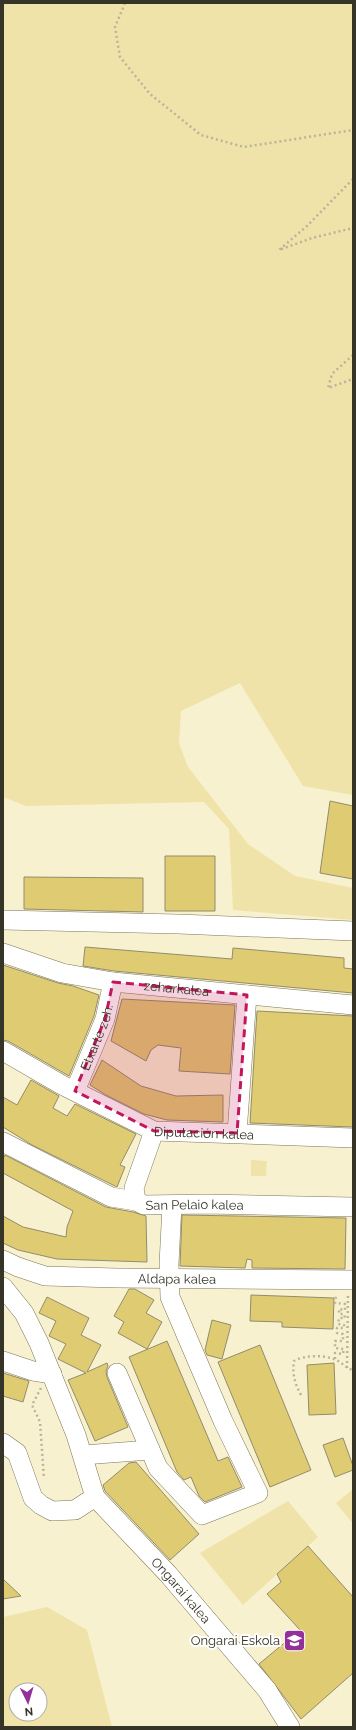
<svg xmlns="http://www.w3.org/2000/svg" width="356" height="1730" font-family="Raleway,sans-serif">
  <rect width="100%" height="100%" fill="#f8f1cf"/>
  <path fill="#efe3aa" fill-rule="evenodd" d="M3 3H353V795L303 786 240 683 181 711 179 743 188 767 248 844 295 876 353 888V920L233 910 229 829 204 802 26 806 3 797Z
    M251 1160 267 1161 266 1176H251Z
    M353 1489V1524L336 1503Z
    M288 1501 318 1537 243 1605 200 1553Z
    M47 1607 87 1630 112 1727H3V1617ZM16 1690H40V1714H16Z"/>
  <path fill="#dfcc72" stroke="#928c6d" d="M330 801 353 806V879L320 873Z
    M165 856H215V911H165Z
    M24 877 143 878V912L24 909Z
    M85 947 232 959 233 948 344 958V968L353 969V993L114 971 83 966Z
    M3 965 58 983 73 986 99 995 94 1016 69 1076 8 1041 3 1040Z
    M122 999 235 1005 230 1074 179 1071 181 1048 158 1045 151 1050 146 1061 111 1041Z
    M257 1011 353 1016V1127L250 1123Z
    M102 1060 141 1086 176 1096 223 1095V1122L167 1120 144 1114 106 1095 90 1085Z
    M31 1080 59 1096 53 1108 67 1116 75 1104 136 1134 120 1165 125 1167 117 1187 32 1145 3 1127V1097L17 1105Z
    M5 1155 106 1207 133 1212 146 1216 147 1262 57 1259 18 1250 3 1243V1216L23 1227 66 1237 67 1227 73 1211 3 1173V1159Z
    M182 1215 346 1218 345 1269 252 1268V1260L247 1259 245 1268 180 1266Z
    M129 1289H135L154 1300 146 1313 162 1322 147 1349 118 1333 124 1322 114 1316Z
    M251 1295 334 1298 333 1329 282 1327V1322L250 1321Z
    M47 1297 89 1318 81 1335 101 1345 87 1372 107 1363 108 1366 106 1371 107 1377 128 1427 95 1441 68 1380 86 1373 58 1359 66 1344 49 1336 56 1321 39 1313Z
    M212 1320 231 1325 222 1359 207 1355 205 1350Z
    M167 1341 218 1461 228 1457 242 1487 205 1502 199 1496 191 1477 184 1480 177 1472 129 1357Z
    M260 1345 311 1470 270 1487 218 1362Z
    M334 1363 336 1414 309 1415 307 1365Z
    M3 1373 29 1381 23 1402 3 1396Z
    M343 1438 353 1466V1470L335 1477 323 1445Z
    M136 1462 199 1534 170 1560 105 1491 103 1485 129 1463Z
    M308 1546 353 1597V1673L301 1719 259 1664 300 1630 267 1594 281 1582 277 1574Z
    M3 1579 21 1596 3 1599Z"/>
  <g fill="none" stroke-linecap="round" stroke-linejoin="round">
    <defs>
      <g id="minor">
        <path d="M3 920 178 924 353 931"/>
        <path id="s1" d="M3 953 62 973 113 982 353 1005"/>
        <path id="s2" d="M3 1051 62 1085 154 1131 353 1138"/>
        <path id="s3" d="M75 1091 105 1019 113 982"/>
        <path d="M237 1133 247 995"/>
        <path id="s4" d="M3 1142 111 1197 136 1201 144 1205 206 1204 353 1207"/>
        <path d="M136 1201 134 1188 154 1131"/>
        <path id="s5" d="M3 1260 18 1267 45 1276 117 1278 353 1280"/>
        <path d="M3 1287 24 1313 39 1343 76 1435 95 1497 75 1510 52 1511 41 1505 33 1498 17 1453 3 1443"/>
        <path d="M3 1361 33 1371 52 1374"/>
        <path d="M117 1373 158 1468 202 1515 258 1493 223 1421 170 1297 169 1264 172 1205"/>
        <path d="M83 1455 150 1450"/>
        <path id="s6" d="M95 1497 168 1574 267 1690 290 1727"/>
      </g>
    </defs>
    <use href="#minor" stroke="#7d7658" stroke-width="20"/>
    <path stroke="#bab499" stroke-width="2.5" stroke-dasharray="2 3" stroke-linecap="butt" d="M125 3 115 27 120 57 150 94 201 135 244 147 353 130
      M353 179 307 226 279 250 312 238 353 228
      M353 355 332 374 328 388 353 379
      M335 1359V1353L343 1354 344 1349 335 1348V1341H343V1334L337 1333V1328H344V1325L338 1324 339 1318H345L344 1314H339V1309L345 1310V1304L335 1303 336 1295
      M347 1368 348 1295
      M41 1388 32 1405 40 1422 44 1479
      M301 1395C295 1384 292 1374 294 1361 304 1355 323 1355 334 1359 342 1362 345 1368 353 1370"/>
    <use href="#minor" stroke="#fff" stroke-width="19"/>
  </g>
  <path fill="#c2185b" fill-opacity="0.2" stroke="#c2185b" stroke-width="3" stroke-dasharray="8 5" stroke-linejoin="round" d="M113 982 247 995 237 1133 154 1131 75 1091 105 1019Z"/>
  <defs>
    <symbol id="school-square" viewBox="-11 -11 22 22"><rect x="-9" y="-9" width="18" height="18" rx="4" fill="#923199" stroke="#fff"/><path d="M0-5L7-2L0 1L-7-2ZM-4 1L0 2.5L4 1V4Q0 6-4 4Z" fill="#fff"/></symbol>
  </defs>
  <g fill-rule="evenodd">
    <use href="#school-square" x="282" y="1628" width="25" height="25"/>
  </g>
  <g text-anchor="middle" stroke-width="4" stroke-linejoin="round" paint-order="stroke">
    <g font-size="13" fill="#363427" stroke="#fff">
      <text dy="5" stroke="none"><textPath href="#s1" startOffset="178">zeharkalea</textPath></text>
      <text dy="5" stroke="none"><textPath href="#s3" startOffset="58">Etxarte zeh.</textPath></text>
      <text dy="5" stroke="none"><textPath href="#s2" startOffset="221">Diputación kalea</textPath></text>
      <text dy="5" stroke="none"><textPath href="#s4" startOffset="206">San Pelaio kalea</textPath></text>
      <text dy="5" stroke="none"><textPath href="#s5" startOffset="177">Aldapa kalea</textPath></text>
      <text dy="5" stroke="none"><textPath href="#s6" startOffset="127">Ongarai kalea</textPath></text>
    </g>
    <g font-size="13" fill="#363427" stroke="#fff" text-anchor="end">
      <text x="280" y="1645">Ongarai Eskola</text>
    </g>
  </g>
  <rect width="356" height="1730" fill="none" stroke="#363427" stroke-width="8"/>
  <g transform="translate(28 1702) rotate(175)"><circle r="19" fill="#ffffff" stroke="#afaea9"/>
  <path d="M0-3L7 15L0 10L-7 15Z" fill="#923199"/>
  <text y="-6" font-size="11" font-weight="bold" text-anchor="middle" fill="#363427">N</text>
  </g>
</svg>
